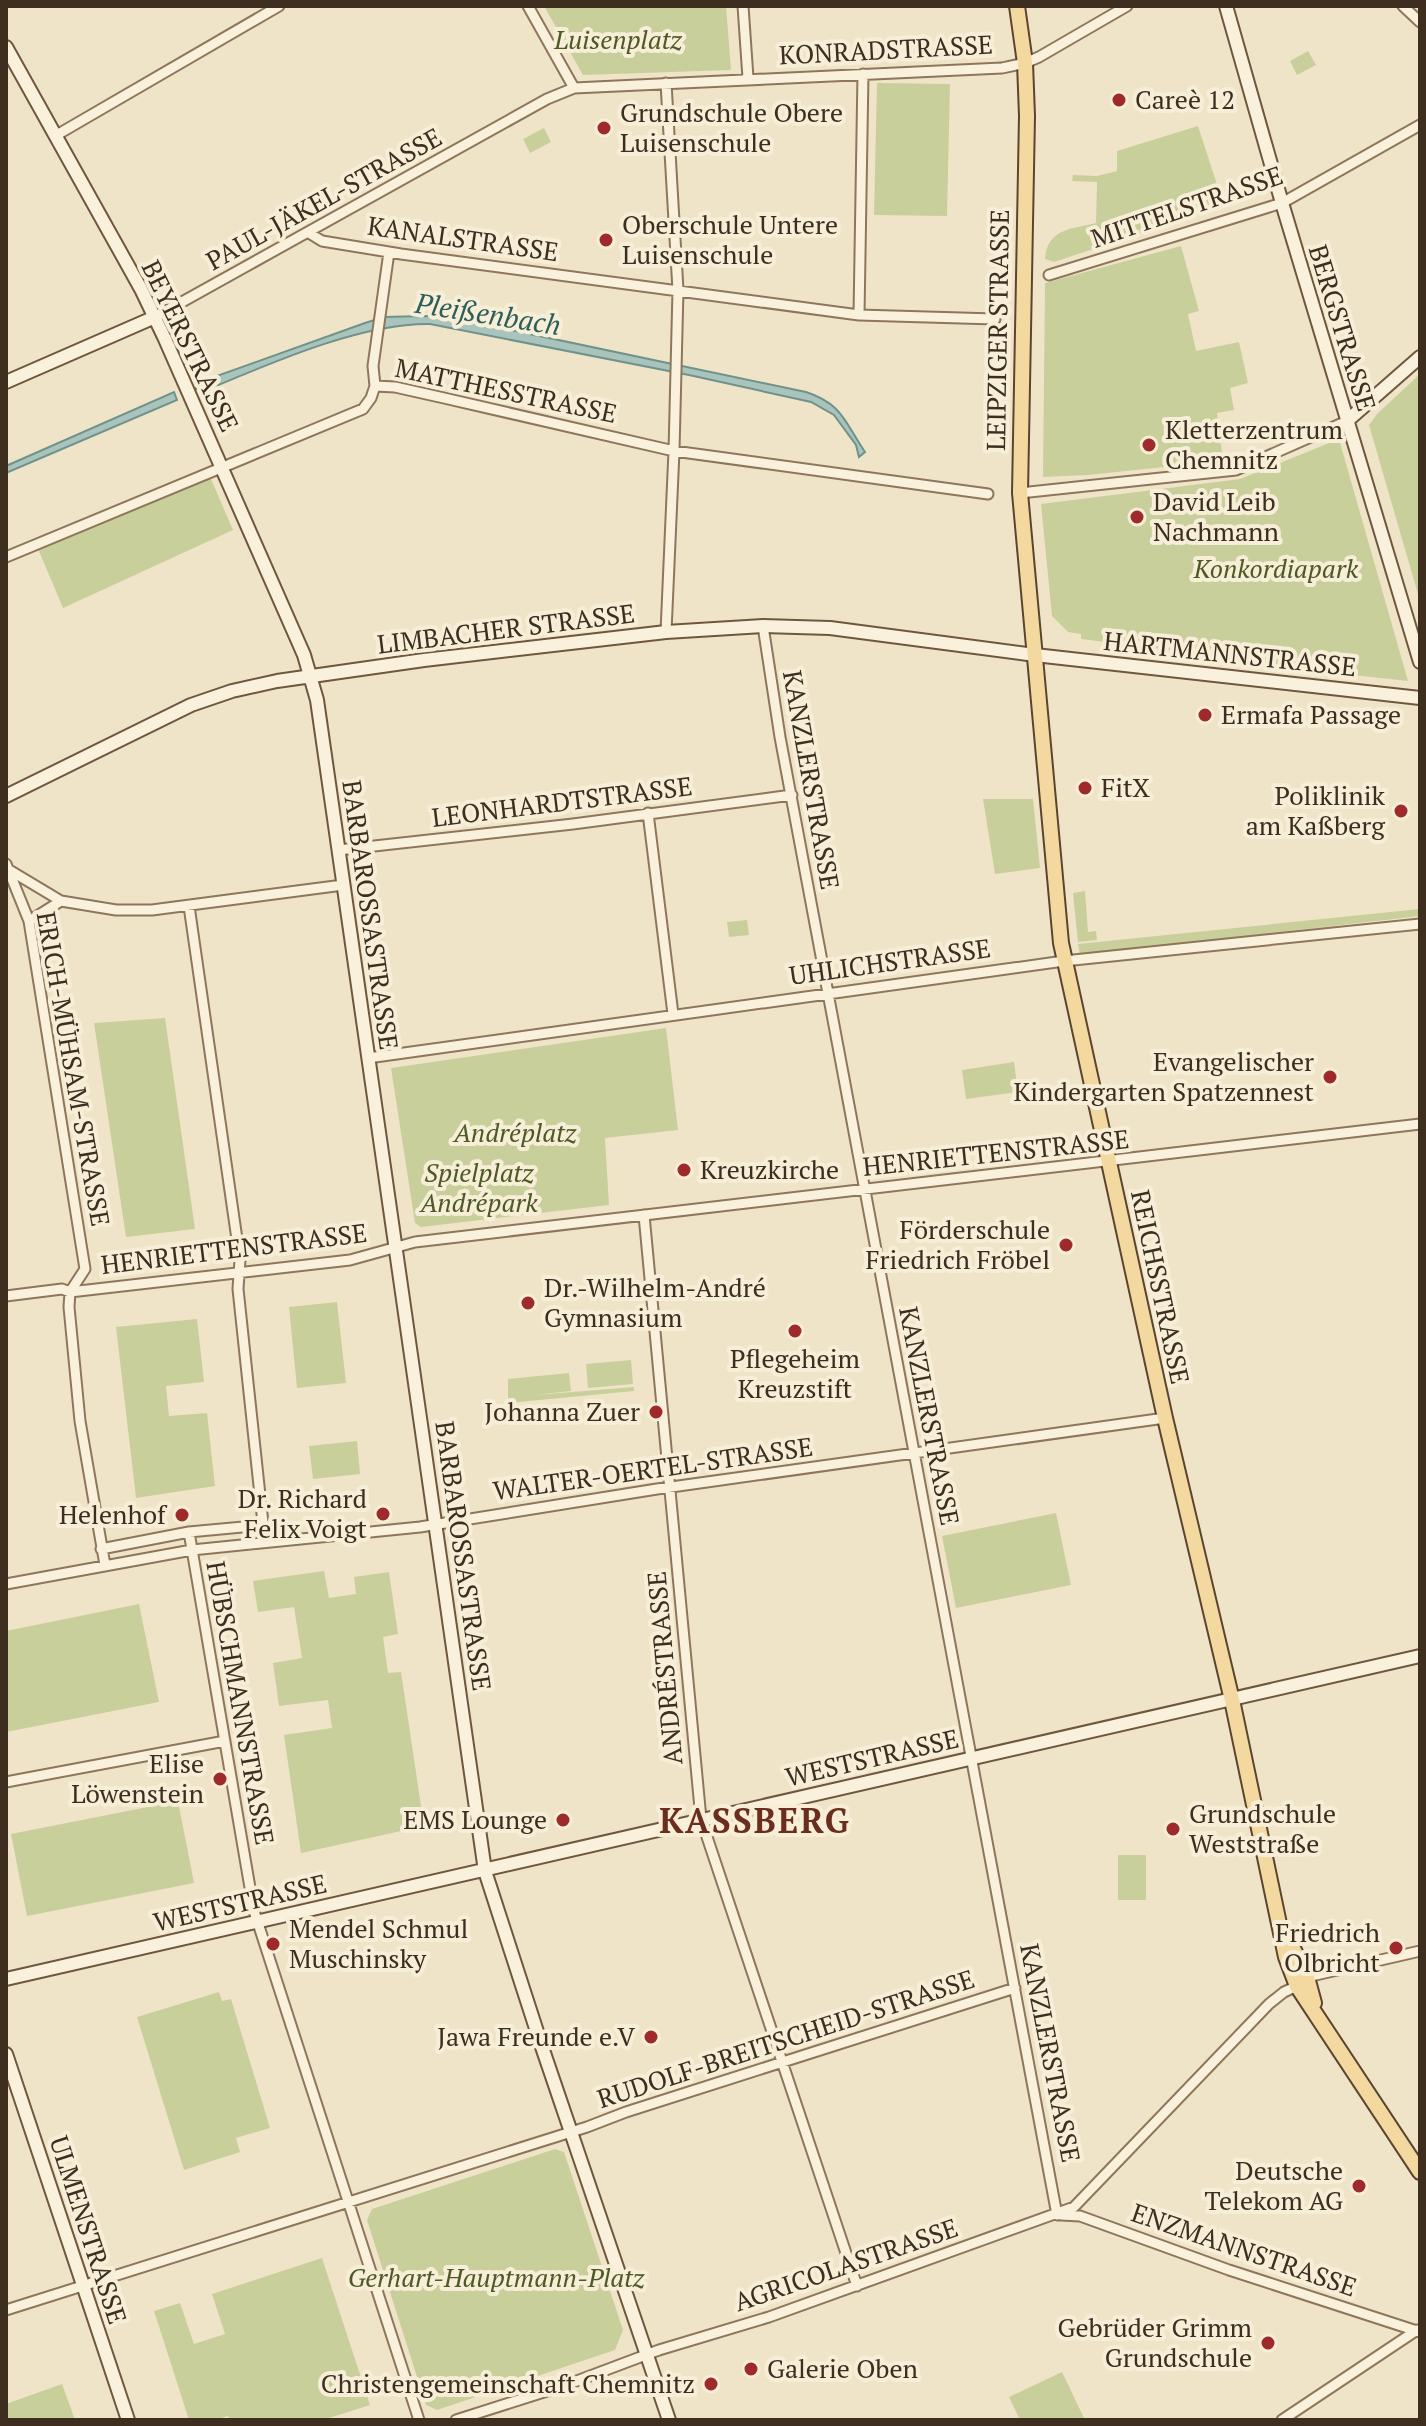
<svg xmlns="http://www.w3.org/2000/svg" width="1426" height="2426" font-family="'PT Serif',serif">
  <rect width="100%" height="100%" fill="#f0e4c8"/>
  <path fill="#c9cf9b" d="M544 6H726L731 70 583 75Z
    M1308 51 1316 65 1297 75 1290 61Z
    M877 83 950 84 947 216 874 215Z
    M1198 126 1224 206 1054 262 1045 259C1047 228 1073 229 1096 223L1097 182 1072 181 1073 175 1097 176 1117 171V151Z
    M544 128 551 142 530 153 523 139Z
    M1181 246 1199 311 1188 314 1196 351 1239 342 1248 383 1230 388 1234 410 1217 413 1223 461 1088 475 1043 477 1045 283Z
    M1420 374V601L1369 425 1377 414Z
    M1339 439 1408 681 1242 663 1211 655 1081 639V634L1068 632 1052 616 1041 504 1240 479Z
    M208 472 233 530 63 608 36 544Z
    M983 799H1033L1040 868 995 874Z
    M1085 891 1088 932 1096 931 1097 940 1078 942 1073 893Z
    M1420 909V916L1080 955 1078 944Z
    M747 920 749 935 729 937 727 922Z
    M165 1018 195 1229 126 1237 94 1023Z
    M666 1028 678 1130 605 1138 609 1205 421 1227 415 1223 391 1068Z
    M1014 1062 1018 1092 966 1099 962 1070Z
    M337 1302 346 1383 297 1388 289 1307Z
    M197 1319 204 1382 166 1386 169 1416 207 1413 215 1486 136 1498 116 1327Z
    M631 1360 633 1384 588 1388 586 1364Z
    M569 1373 571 1391 535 1395 634 1387V1391L508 1403V1379Z
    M357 1441 360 1474 313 1479 309 1446Z
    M1056 1513 1071 1585 956 1608 942 1536Z
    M324 1571 329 1598 356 1594 354 1577 389 1572 398 1634 383 1637 388 1673 401 1672 424 1826 301 1853 284 1735 332 1728 328 1700 279 1706 273 1663 302 1658 294 1607 258 1612 253 1581Z
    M139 1604 159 1702 6 1732V1631Z
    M178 1801 194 1883 27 1916 11 1834Z
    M1118 1855H1146V1900H1118Z
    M219 1992 222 2001 231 1999 270 2128 236 2138 240 2152 184 2170 137 2017Z
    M555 2149 564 2152 623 2330 615 2350 437 2410 426 2405 367 2220 372 2209Z
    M322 2258 370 2405 323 2420H230L228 2416 215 2420H189L154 2311 180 2303 194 2344 225 2334 212 2294Z
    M1062 2372 1085 2420H1020L1009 2397Z
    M62 2384 75 2420H6V2404Z"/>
  <path fill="#a9c4bc" stroke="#6f938a" stroke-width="2" d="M424 316 449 317 806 392C843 404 845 423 865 452L859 457 856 445 834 415 811 402 689 375 430 324C360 323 269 364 204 391L200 382 365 323 384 317Z
    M174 392 177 400 6 473V466Z"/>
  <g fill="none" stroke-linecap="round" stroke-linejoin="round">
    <path stroke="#6f938a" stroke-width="3" d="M190 391 205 385"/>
    <defs>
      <path id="street" d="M528 6 574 88
        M743 6 748 78
        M1403 6 1420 22
        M55 136 279 6
        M309 233 322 241 401 254 859 315 995 319
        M1049 275 1282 203 1420 125
        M859 315 863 74
        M155 317 547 99 574 88 1002 68 1025 63 1039 57 1127 6
        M375 386 395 387 444 398 674 451 988 494
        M1020 493 1236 470 1347 421
        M6 557 363 409 371 398 375 386 373 366 389 252
        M763 626 780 737 1057 2215
        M666 632 674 451 678 290 666 83
        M648 813 673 1014
        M338 850 573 824 792 795
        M6 864 29 921 85 1269 70 1292 69 1307 80 1421 105 1565
        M11 871 61 901 116 910H152L343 885
        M189 906 240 1260 238 1289 265 1542
        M29 921 61 901
        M368 1058 1064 961 1420 924
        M644 1215 701 1819 857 2286
        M6 1296 62 1289 70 1292 350 1260 415 1242 1420 1124
        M189 1532 254 1911 419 2420
        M101 1549 189 1532 263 1525
        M6 1584 192 1550 420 1527 657 1489 1165 1418
        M6 1782 225 1741
        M1307 1977 1420 1951
        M1061 2215 1080 2216 1229 2270 1420 2332
        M6 2310 587 2127 626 2112 1015 1988
        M456 2420 566 2385 659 2350 769 2317 1074 2207 1269 2004 1284 1992 1297 1986
        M1282 2420 1417 2330"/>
      <path id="secondary" d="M1226 6 1282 203 1420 662
        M6 47 141 289 165 339 304 655 317 700 485 1871 541 2044 669 2420
        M6 382 155 317
        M1347 421 1420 357
        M6 796 191 705 232 691 277 681 424 660 666 632 763 626 830 628 1035 655 1420 698
        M6 1979 1420 1656
        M6 2054 128 2420"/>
      <path id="primary" d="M1017 6 1025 63 1027 116 1020 493 1061 943 1165 1418 1232 1700 1286 1957 1297 1986 1420 2172
        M1286 1934 1307 1977 1314 2003"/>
    </defs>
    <use href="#street" stroke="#8d765c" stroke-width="13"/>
    <use href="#secondary" stroke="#6f573f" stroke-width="16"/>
    <use href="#primary" stroke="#5b4430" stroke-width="18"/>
    <use href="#street" stroke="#faf1dc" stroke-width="9"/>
    <use href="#secondary" stroke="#faf1dc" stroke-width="12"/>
    <use href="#primary" stroke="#f3d9a0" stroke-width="14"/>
  </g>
  <g fill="#9e2a2b" stroke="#f7eed8" stroke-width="3">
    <circle cx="1119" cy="100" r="8"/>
    <circle cx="604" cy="128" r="8"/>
    <circle cx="606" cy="240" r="8"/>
    <circle cx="1149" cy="445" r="8"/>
    <circle cx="1137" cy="517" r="8"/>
    <circle cx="1205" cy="715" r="8"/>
    <circle cx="1085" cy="788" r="8"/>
    <circle cx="1401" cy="811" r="8"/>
    <circle cx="1330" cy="1077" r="8"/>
    <circle cx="684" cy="1170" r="8"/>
    <circle cx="1066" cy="1245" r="8"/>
    <circle cx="528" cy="1303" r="8"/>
    <circle cx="795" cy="1331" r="8"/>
    <circle cx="656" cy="1412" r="8"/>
    <circle cx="383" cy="1514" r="8"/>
    <circle cx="182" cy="1515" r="8"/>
    <circle cx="220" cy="1779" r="8"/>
    <circle cx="563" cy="1820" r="8"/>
    <circle cx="1173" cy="1829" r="8"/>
    <circle cx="273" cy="1944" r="8"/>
    <circle cx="1396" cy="1948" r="8"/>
    <circle cx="651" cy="2037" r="8"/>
    <circle cx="1359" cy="2186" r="8"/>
    <circle cx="1268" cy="2343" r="8"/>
    <circle cx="751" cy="2369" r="8"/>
    <circle cx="711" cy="2384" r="8"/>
  </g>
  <g text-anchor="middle" stroke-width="8" stroke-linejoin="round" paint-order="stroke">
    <g font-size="26" font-style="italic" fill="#4d5a26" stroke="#f7eed8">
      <text x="618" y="49">Luisenplatz</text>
      <text x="1276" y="578">Konkordiapark</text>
      <text x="515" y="1142">Andréplatz</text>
      <text x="479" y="1182">Spielplatz<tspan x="479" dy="30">Andrépark</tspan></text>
      <text x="496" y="2287">Gerhart-Hauptmann-Platz</text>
    </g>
    <g font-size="26" fill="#3d2e20" stroke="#f7eed8">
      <text transform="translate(886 50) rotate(-3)" y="9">KONRADSTRASSE</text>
      <text transform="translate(324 199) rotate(-29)" y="9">PAUL-JÄKEL-STRASSE</text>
      <text transform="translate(1187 207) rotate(-19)" y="9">MITTELSTRASSE</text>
      <text transform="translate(463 239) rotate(8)" y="9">KANALSTRASSE</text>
      <text transform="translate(1342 328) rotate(73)" y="9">BERGSTRASSE</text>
      <text transform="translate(998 330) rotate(-89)" y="9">LEIPZIGER STRASSE</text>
      <text transform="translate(190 346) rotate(64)" y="9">BEYERSTRASSE</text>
      <text transform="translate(506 391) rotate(12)" y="9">MATTHESSTRASSE</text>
      <text transform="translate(506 629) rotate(-7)" y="9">LIMBACHER STRASSE</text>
      <text transform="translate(1230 654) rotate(6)" y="9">HARTMANNSTRASSE</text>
      <text transform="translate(811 780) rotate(80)" y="9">KANZLERSTRASSE</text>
      <text transform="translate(562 802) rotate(-7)" y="9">LEONHARDTSTRASSE</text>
      <text transform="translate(370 915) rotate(82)" y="9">BARBAROSSASTRASSE</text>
      <text transform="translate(890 962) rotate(-8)" y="9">UHLICHSTRASSE</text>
      <text transform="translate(73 1069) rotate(80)" y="9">ERICH-MÜHSAM-STRASSE</text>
      <text transform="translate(996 1153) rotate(-6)" y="9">HENRIETTENSTRASSE</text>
      <text transform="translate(234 1249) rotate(-7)" y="9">HENRIETTENSTRASSE</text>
      <text transform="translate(1160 1287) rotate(78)" y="9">REICHSSTRASSE</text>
      <text transform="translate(929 1416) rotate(79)" y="9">KANZLERSTRASSE</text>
      <text transform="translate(653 1469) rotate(-8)" y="9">WALTER-OERTEL-STRASSE</text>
      <text transform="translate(463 1556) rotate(82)" y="9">BARBAROSSASTRASSE</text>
      <text transform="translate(665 1668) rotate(-95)" y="9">ANDRÉSTRASSE</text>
      <text transform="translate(240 1703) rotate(80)" y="9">HÜBSCHMANNSTRASSE</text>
      <text transform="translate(872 1758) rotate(-13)" y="9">WESTSTRASSE</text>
      <text transform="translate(240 1903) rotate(-13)" y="9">WESTSTRASSE</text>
      <text transform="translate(786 2039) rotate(-18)" y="9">RUDOLF-BREITSCHEID-STRASSE</text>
      <text transform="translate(1050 2053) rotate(79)" y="9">KANZLERSTRASSE</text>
      <text transform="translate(88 2230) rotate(72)" y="9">ULMENSTRASSE</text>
      <text transform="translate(1244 2250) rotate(19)" y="9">ENZMANNSTRASSE</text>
      <text transform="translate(846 2265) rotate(-19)" y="9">AGRICOLASTRASSE</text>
    </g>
    <g font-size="26" fill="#3d2e20" stroke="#f7eed8" text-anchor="end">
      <text x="1135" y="109" text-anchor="start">Careè 12</text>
      <text x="620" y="122" text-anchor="start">Grundschule Obere<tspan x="620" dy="30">Luisenschule</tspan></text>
      <text x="622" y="234" text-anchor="start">Oberschule Untere<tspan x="622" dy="30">Luisenschule</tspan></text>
      <text x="1165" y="439" text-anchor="start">Kletterzentrum<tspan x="1165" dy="30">Chemnitz</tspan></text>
      <text x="1153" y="511" text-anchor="start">David Leib<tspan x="1153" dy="30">Nachmann</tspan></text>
      <text x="1221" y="724" text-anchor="start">Ermafa Passage</text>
      <text x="1101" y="797" text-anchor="start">FitX</text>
      <text x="1385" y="805">Poliklinik<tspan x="1385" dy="30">am Kaßberg</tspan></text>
      <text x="1314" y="1071">Evangelischer<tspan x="1314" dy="30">Kindergarten Spatzennest</tspan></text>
      <text x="700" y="1179" text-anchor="start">Kreuzkirche</text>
      <text x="1050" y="1239">Förderschule<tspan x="1050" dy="30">Friedrich Fröbel</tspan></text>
      <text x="544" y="1297" text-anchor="start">Dr.-Wilhelm-André<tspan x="544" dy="30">Gymnasium</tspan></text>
      <text x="795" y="1368" text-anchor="middle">Pflegeheim<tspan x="795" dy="30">Kreuzstift</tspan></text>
      <text x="640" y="1421">Johanna Zuer</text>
      <text x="367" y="1508">Dr. Richard<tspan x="367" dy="30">Felix Voigt</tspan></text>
      <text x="166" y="1524">Helenhof</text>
      <text x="204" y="1773">Elise<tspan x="204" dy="30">Löwenstein</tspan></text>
      <text x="1189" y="1823" text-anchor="start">Grundschule<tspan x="1189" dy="30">Weststraße</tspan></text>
      <text x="547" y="1829">EMS Lounge</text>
      <text x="289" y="1938" text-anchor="start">Mendel Schmul<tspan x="289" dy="30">Muschinsky</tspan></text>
      <text x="1380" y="1942">Friedrich<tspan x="1380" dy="30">Olbricht</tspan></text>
      <text x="635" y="2046">Jawa Freunde e.V</text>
      <text x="1343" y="2180">Deutsche<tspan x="1343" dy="30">Telekom AG</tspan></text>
      <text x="1252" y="2337">Gebrüder Grimm<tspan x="1252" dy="30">Grundschule</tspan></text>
      <text x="767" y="2378" text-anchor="start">Galerie Oben</text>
      <text x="695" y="2393">Christengemeinschaft Chemnitz</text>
    </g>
    <g font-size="28" font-style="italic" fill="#2f5d5a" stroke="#f7eed8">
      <text transform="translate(488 314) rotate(9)" y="10">Pleißenbach</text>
    </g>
    <g font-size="34" font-weight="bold" letter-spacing="2" fill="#6b2e1e" stroke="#f7eed8">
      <text x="755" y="1833">KASSBERG</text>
    </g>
  </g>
  <rect width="1426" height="2426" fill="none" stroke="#3d2e20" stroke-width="16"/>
</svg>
